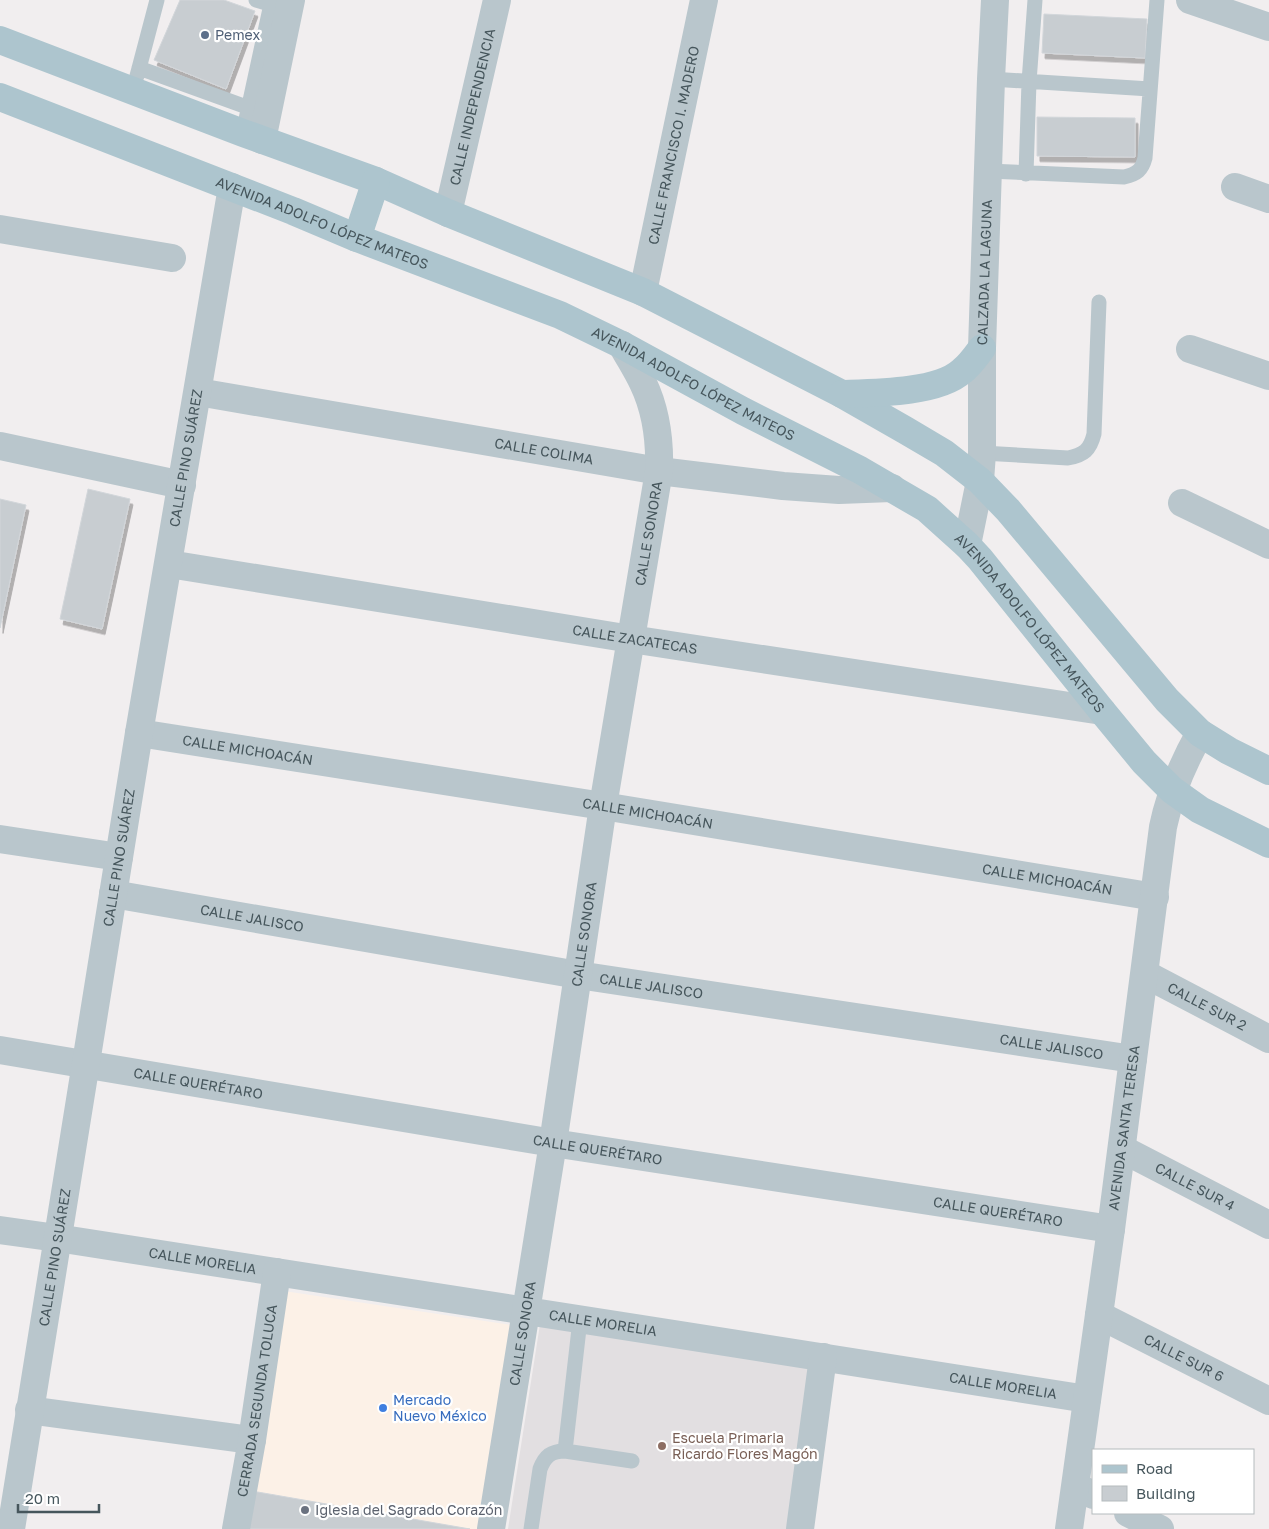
<svg xmlns="http://www.w3.org/2000/svg" width="1269" height="1529" font-family="'Golos Text',sans-serif">
  <defs>
    <filter id="shadow"><feDropShadow dx="3" dy="5.5" stdDeviation="0" flood-color="#0004"/></filter>
  </defs>
  <rect width="100%" height="100%" fill="#f1eeef"/>
  <path fill="#fcf1e7" d="M277 1290 518 1326 484 1529H470L252 1491Z"/>
  <path fill="#e2dfe1" d="M540 1324 813 1363 793 1529H508Z"/>
  <path fill="#c8cdd1" stroke="#d2d6da" filter="url(#shadow)" d="M180 0H224L255 11 226 89 154 60Z
    M1044 14 1147 19 1145 58 1042 53Z
    M1037 117 1135 118V157L1037 156Z
    M88 489 130 499 102 629 60 619Z
    M0 499 26 505 0 628Z
    M252 1491 470 1529H246Z"/>
  <g fill="none" stroke-linecap="round" stroke-linejoin="round">
    <path stroke="#b9c6cc" stroke-width="15" d="M256 0 280 7
      M139 68 266 114
      M137 76 157 0
      M991 79 1150 89
      M243 133 271 4
      M988 171 1124 177C1137 174 1142 170 1145 158L1157 0
      M1026 174 1029 82 1035 0
      M982 453 1068 458C1084 455 1090 450 1094 434L1099 302
      M565 1451 580 1320
      M531 1529 540 1469C545 1456 551 1451 565 1451L632 1461"/>
    <g stroke="#b9c6cc" stroke-width="28">
      <path d="M1190 0 1269 27"/>
      <path d="M262 140 291 0"/>
      <path d="M1235 187 1269 199"/>
      <path id="s1" d="M448 213 497 0"/>
      <path d="M0 229 172 258"/>
      <path id="s2" d="M643 292 704 0"/>
      <path d="M1190 349 1269 376"/>
      <path id="s3" d="M198 392 659 471 783 486 839 490 892 488"/>
      <path d="M0 446 182 485"/>
      <path d="M1182 503 1269 545"/>
      <path id="s4" d="M169 564 631 639 1102 711"/>
      <path id="s5" d="M139 733 603 806 1155 897"/>
      <path d="M0 839 119 857"/>
      <path id="s6" d="M113 894 578 975 1133 1059"/>
      <path id="s7" d="M1145 974 1269 1039"/>
      <path id="s8" d="M0 1050 553 1143 1111 1229"/>
      <path id="s9" d="M1122 1149 1269 1225"/>
      <path id="s10" d="M0 1230 57 1238C400 1292 744 1344 1087 1399"/>
      <path id="s11" d="M1099 1315 1269 1401"/>
      <path d="M29 1410 252 1440"/>
      <path d="M1076 1486 1093 1495"/>
      <path d="M1128 1513 1160 1529"/>
      <path id="s12" d="M11 1529 139 733 232 187"/>
      <path id="s13" d="M236 1529 252 1440 277 1272"/>
      <path id="s14" d="M491 1529 553 1143 603 806 659 471C660 442 656 410 643 383 637 370 629 358 622 345"/>
      <path d="M800 1529 823 1357"/>
    </g>
    <g stroke="#b9c6cc" stroke-width="28">
      <path id="s15" d="M967 545 980 481 982 453V348L991 79 995 0"/>
      <path id="s16" d="M1069 1529 1111 1229 1163 827C1170 793 1183 763 1200 733"/>
    </g>
    <g stroke="#adc5ce" stroke-width="28">
      <path d="M0 40 243 133 376 181 448 213 643 292 842 394 905 430 944 453 980 481 1008 510 1167 700 1200 733 1229 751 1269 771"/>
      <path id="s17" d="M0 97 293 211 357 238 560 315 622 345 743 411 860 470 927 509 967 545 980 559 1102 711 1144 762 1172 790 1200 810 1269 844"/>
      <path d="M357 238 376 181"/>
      <path d="M842 394C874 393 938 393 962 371 970 365 976 356 982 348"/>
    </g>
  </g>
  <circle fill="#5c6f8a" stroke="#fff" stroke-width="2" cx="205" cy="35" r="5"/>
  <circle fill="#3f7fe0" stroke="#fff" stroke-width="2" cx="383" cy="1408" r="5"/>
  <circle fill="#8d6e63" stroke="#fff" stroke-width="2" cx="662" cy="1446" r="5"/>
  <circle fill="#6b7280" stroke="#fff" stroke-width="2" cx="305" cy="1510" r="5"/>
  <g text-anchor="middle" stroke-width="4.5" stroke-linejoin="round" paint-order="stroke">
    <g font-size="14" fill="#4e5e75" stroke="#fff" text-anchor="start">
      <text x="215" y="40">Pemex</text>
    </g>
    <g font-size="14" fill="#46565c" stroke="#fff">
      <text dy="5" stroke="none"><textPath href="#s1" startOffset="109">CALLE INDEPENDENCIA</textPath></text>
      <text dy="5" stroke="none"><textPath href="#s2" startOffset="150">CALLE FRANCISCO I. MADERO</textPath></text>
      <text dy="5" stroke="none"><textPath href="#s17" startOffset="346">AVENIDA ADOLFO LÓPEZ MATEOS</textPath></text>
      <text dy="5" stroke="none"><textPath href="#s15" startOffset="274">CALZADA LA LAGUNA</textPath></text>
      <text dy="5" stroke="none"><textPath href="#s17" startOffset="751">AVENIDA ADOLFO LÓPEZ MATEOS</textPath></text>
      <text dy="5" stroke="none"><textPath href="#s3" startOffset="351">CALLE COLIMA</textPath></text>
      <text dy="5" stroke="none"><textPath href="#s12" startOffset="1085">CALLE PINO SUÁREZ</textPath></text>
      <text dy="5" stroke="none"><textPath href="#s14" startOffset="1008">CALLE SONORA</textPath></text>
      <text dy="5" stroke="none"><textPath href="#s17" startOffset="1170">AVENIDA ADOLFO LÓPEZ MATEOS</textPath></text>
      <text dy="5" stroke="none"><textPath href="#s4" startOffset="472">CALLE ZACATECAS</textPath></text>
      <text dy="5" stroke="none"><textPath href="#s5" startOffset="110">CALLE MICHOACÁN</textPath></text>
      <text dy="5" stroke="none"><textPath href="#s5" startOffset="515">CALLE MICHOACÁN</textPath></text>
      <text dy="5" stroke="none"><textPath href="#s12" startOffset="680">CALLE PINO SUÁREZ</textPath></text>
      <text dy="5" stroke="none"><textPath href="#s5" startOffset="920">CALLE MICHOACÁN</textPath></text>
      <text dy="5" stroke="none"><textPath href="#s6" startOffset="141">CALLE JALISCO</textPath></text>
      <text dy="5" stroke="none"><textPath href="#s14" startOffset="602">CALLE SONORA</textPath></text>
      <text dy="5" stroke="none"><textPath href="#s6" startOffset="546">CALLE JALISCO</textPath></text>
      <text dy="5" stroke="none"><textPath href="#s7" startOffset="70">CALLE SUR 2</textPath></text>
      <text dy="5" stroke="none"><textPath href="#s6" startOffset="951">CALLE JALISCO</textPath></text>
      <text dy="5" stroke="none"><textPath href="#s8" startOffset="201">CALLE QUERÉTARO</textPath></text>
      <text dy="5" stroke="none"><textPath href="#s16" startOffset="405">AVENIDA SANTA TERESA</textPath></text>
      <text dy="5" stroke="none"><textPath href="#s8" startOffset="606">CALLE QUERÉTARO</textPath></text>
      <text dy="5" stroke="none"><textPath href="#s9" startOffset="82">CALLE SUR 4</textPath></text>
      <text dy="5" stroke="none"><textPath href="#s8" startOffset="1011">CALLE QUERÉTARO</textPath></text>
      <text dy="5" stroke="none"><textPath href="#s12" startOffset="275">CALLE PINO SUÁREZ</textPath></text>
      <text dy="5" stroke="none"><textPath href="#s10" startOffset="205">CALLE MORELIA</textPath></text>
      <text dy="5" stroke="none"><textPath href="#s10" startOffset="610">CALLE MORELIA</textPath></text>
      <text dy="5" stroke="none"><textPath href="#s14" startOffset="198">CALLE SONORA</textPath></text>
      <text dy="5" stroke="none"><textPath href="#s11" startOffset="95">CALLE SUR 6</textPath></text>
      <text dy="5" stroke="none"><textPath href="#s10" startOffset="1015">CALLE MORELIA</textPath></text>
      <text dy="5" stroke="none"><textPath href="#s13" startOffset="130">CERRADA SEGUNDA TOLUCA</textPath></text>
    </g>
    <g font-size="14" fill="#366cbe" stroke="#fff" text-anchor="start">
      <text x="393" y="1405">Mercado<tspan x="393" dy="16">Nuevo México</tspan></text>
    </g>
    <g font-size="14" fill="#785e54" stroke="#fff" text-anchor="start">
      <text x="672" y="1443">Escuela Primaria<tspan x="672" dy="16">Ricardo Flores Magón</tspan></text>
    </g>
    <g font-size="14" fill="#5b616d" stroke="#fff" text-anchor="start">
      <text x="315" y="1515">Iglesia del Sagrado Corazón</text>
    </g>
  </g>
  <rect x="1092" y="1449" width="162" height="65" fill="#ffffff" stroke="#b5bbbe"/>
  <rect x="1102" y="1465" width="25" height="8" fill="#adc5ce" stroke="#b5bbbe"/>
  <text x="1136" y="1474" font-size="15" fill="#46565c">Road</text>
  <rect x="1102" y="1486" width="25" height="15" fill="#c8cdd1" stroke="#b5bbbe"/>
  <text x="1136" y="1499" font-size="15" fill="#46565c">Building</text>
  <path d="M18 1504v8h81v-8" fill="none" stroke="#46565c" stroke-width="2.5"/>
  <text x="25" y="1504" font-size="15" fill="#46565c" stroke="#ffffff" stroke-width="4" paint-order="stroke">20 m</text>
</svg>
